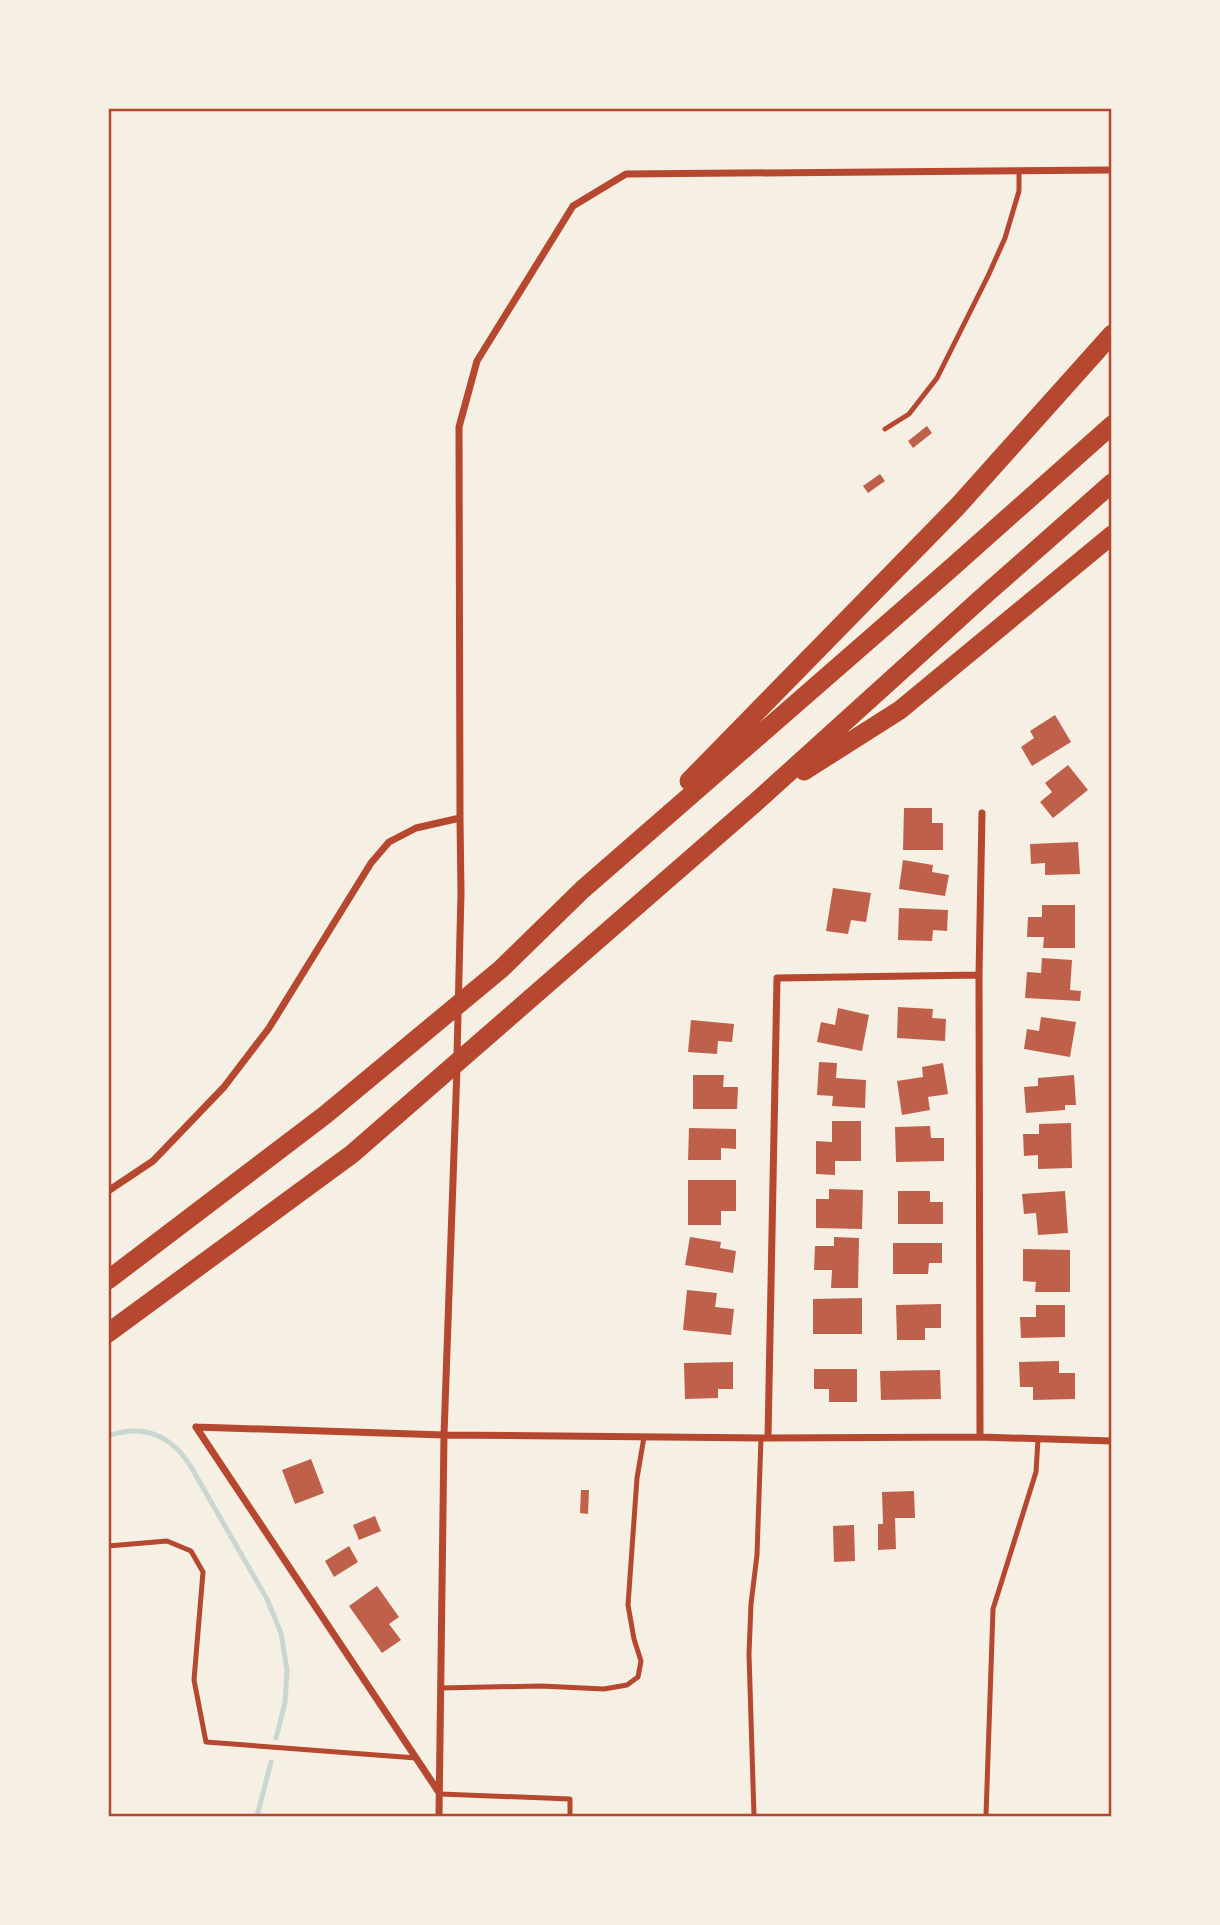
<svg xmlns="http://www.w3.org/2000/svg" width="1220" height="1925" font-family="'Asap Condensed',sans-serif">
  <rect width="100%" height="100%" fill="#f6efe4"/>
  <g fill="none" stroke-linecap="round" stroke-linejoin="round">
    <path stroke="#c9d6d2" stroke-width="5" d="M108 1436C144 1423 172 1436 191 1467L267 1599 281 1633 287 1670 285 1703 276 1738
      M257 1816 271 1762"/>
  </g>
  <path fill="#bf614a" d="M927 426 932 433 913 448 908 441Z
    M880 474 885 481 868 493 863 486Z
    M1055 715 1071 742 1032 766 1021 747 1034 738 1030 731Z
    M1068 765 1088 790 1053 818 1040 802 1052 792 1045 783Z
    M904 808H932V823H943V850H903Z
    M1078 842 1080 874 1045 875V863L1031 864 1030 844Z
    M903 860 933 865 932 872 949 875 945 896 899 889Z
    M833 888 871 893 866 922 851 920 848 934 826 931Z
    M1042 905H1075V948H1043L1044 937H1027L1028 917H1042Z
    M899 908 948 910 947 931 933 930 932 941 898 940Z
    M1042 958 1072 960 1070 990 1081 991 1080 1001 1025 998 1027 972 1041 973Z
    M898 1007 933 1009 932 1018 946 1019 945 1041 897 1038Z
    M838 1008 869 1015 862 1051 817 1042 821 1022 835 1025Z
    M1041 1017 1076 1022 1070 1057 1024 1049 1027 1029 1039 1031Z
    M691 1020 734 1024 732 1042 718 1041 717 1054 688 1052Z
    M819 1062 837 1063 836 1078 866 1080 865 1108 832 1106 833 1096 817 1095Z
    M943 1063 948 1094 928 1097 930 1110 902 1115 897 1081 923 1077 922 1067Z
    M693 1075H724L723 1087H738L737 1109H693Z
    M1074 1075 1076 1105H1065V1110L1026 1113 1024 1087 1038 1086V1078Z
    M832 1121H861V1161H835V1175L816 1174V1141L832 1142Z
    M1071 1123 1072 1168 1038 1169V1155L1024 1156 1023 1134H1039V1124Z
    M930 1126 931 1138H944V1161L896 1162 895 1127Z
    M689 1128 736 1129V1149L721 1148V1160H688Z
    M688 1180H736V1211H721V1225H688Z
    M829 1189 863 1190 862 1229 816 1228V1199H829Z
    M898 1191H930V1202H943V1224H898Z
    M1065 1191 1068 1233 1038 1235 1036 1213 1024 1214 1022 1194Z
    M690 1237 721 1242 720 1248 736 1251 733 1273 685 1265Z
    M834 1237 859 1238 858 1288H831L832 1270H814L815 1246H834Z
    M893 1243H942V1263H929L928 1274H893Z
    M1023 1249 1070 1250V1292H1035L1036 1282 1023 1281Z
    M687 1290 717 1293 715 1307 734 1309 731 1335 683 1330Z
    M862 1298V1334H813V1299Z
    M941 1304V1328H925V1340H897L896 1305Z
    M1036 1305H1065V1337L1021 1338 1020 1317H1036Z
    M1059 1361V1373H1075V1399L1033 1400V1387H1020L1019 1362Z
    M733 1362V1389H718V1398L685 1399 684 1363Z
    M814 1369H857V1402H829V1389H814Z
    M940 1370 941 1399 881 1400 880 1371Z
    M311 1459 324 1493 295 1504 282 1470Z
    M581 1490H589L588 1514 580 1513Z
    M914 1491 915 1518H895L896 1549 878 1550V1524H883L882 1492Z
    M375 1516 381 1531 359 1540 353 1525Z
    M854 1525 855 1561 834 1562 833 1526Z
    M349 1546 358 1562 334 1577 325 1561Z
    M377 1586 399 1617 389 1624 401 1640 382 1653 349 1606Z"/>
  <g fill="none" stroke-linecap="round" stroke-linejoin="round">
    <path stroke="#b5482f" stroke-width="5" d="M885 429 909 414 937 378 988 276 1005 238 1019 191V171
      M108 1546 167 1541 191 1551 203 1572 194 1680 206 1742 416 1758
      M440 1688 541 1686 604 1689 627 1685 638 1677 641 1661 634 1639 628 1605 637 1478 644 1437
      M440 1794 570 1799V1816
      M754 1816 749 1654 751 1604 757 1555 761 1438
      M986 1816 993 1609 1036 1472 1038 1439"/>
    <path stroke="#b5482f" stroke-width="7" d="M457 1056 461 893 460 818 459 427 477 361 573 206 626 174 1112 170
      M108 1191 153 1161 224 1087 269 1028 371 863 389 842 416 828 460 818
      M196 1427 444 1435 768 1438 980 1437 1112 1441
      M196 1427 440 1794
      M980 1437 979 975 982 813
      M768 1438 777 978 979 975
      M439 1816 444 1435 457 1068"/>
    <path stroke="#b5482f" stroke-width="19" d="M804 771 900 710 1112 535
      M689 781 957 507 1112 334
      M108 1280 325 1115 501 969 582 890 949 570 1112 425
      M108 1333 352 1154 756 802 986 594 1112 483"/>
  </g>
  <rect width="1220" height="1925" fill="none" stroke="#f6efe4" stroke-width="220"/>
  <rect x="110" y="110" width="1000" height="1705" fill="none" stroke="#b5482f" stroke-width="2.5"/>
</svg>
